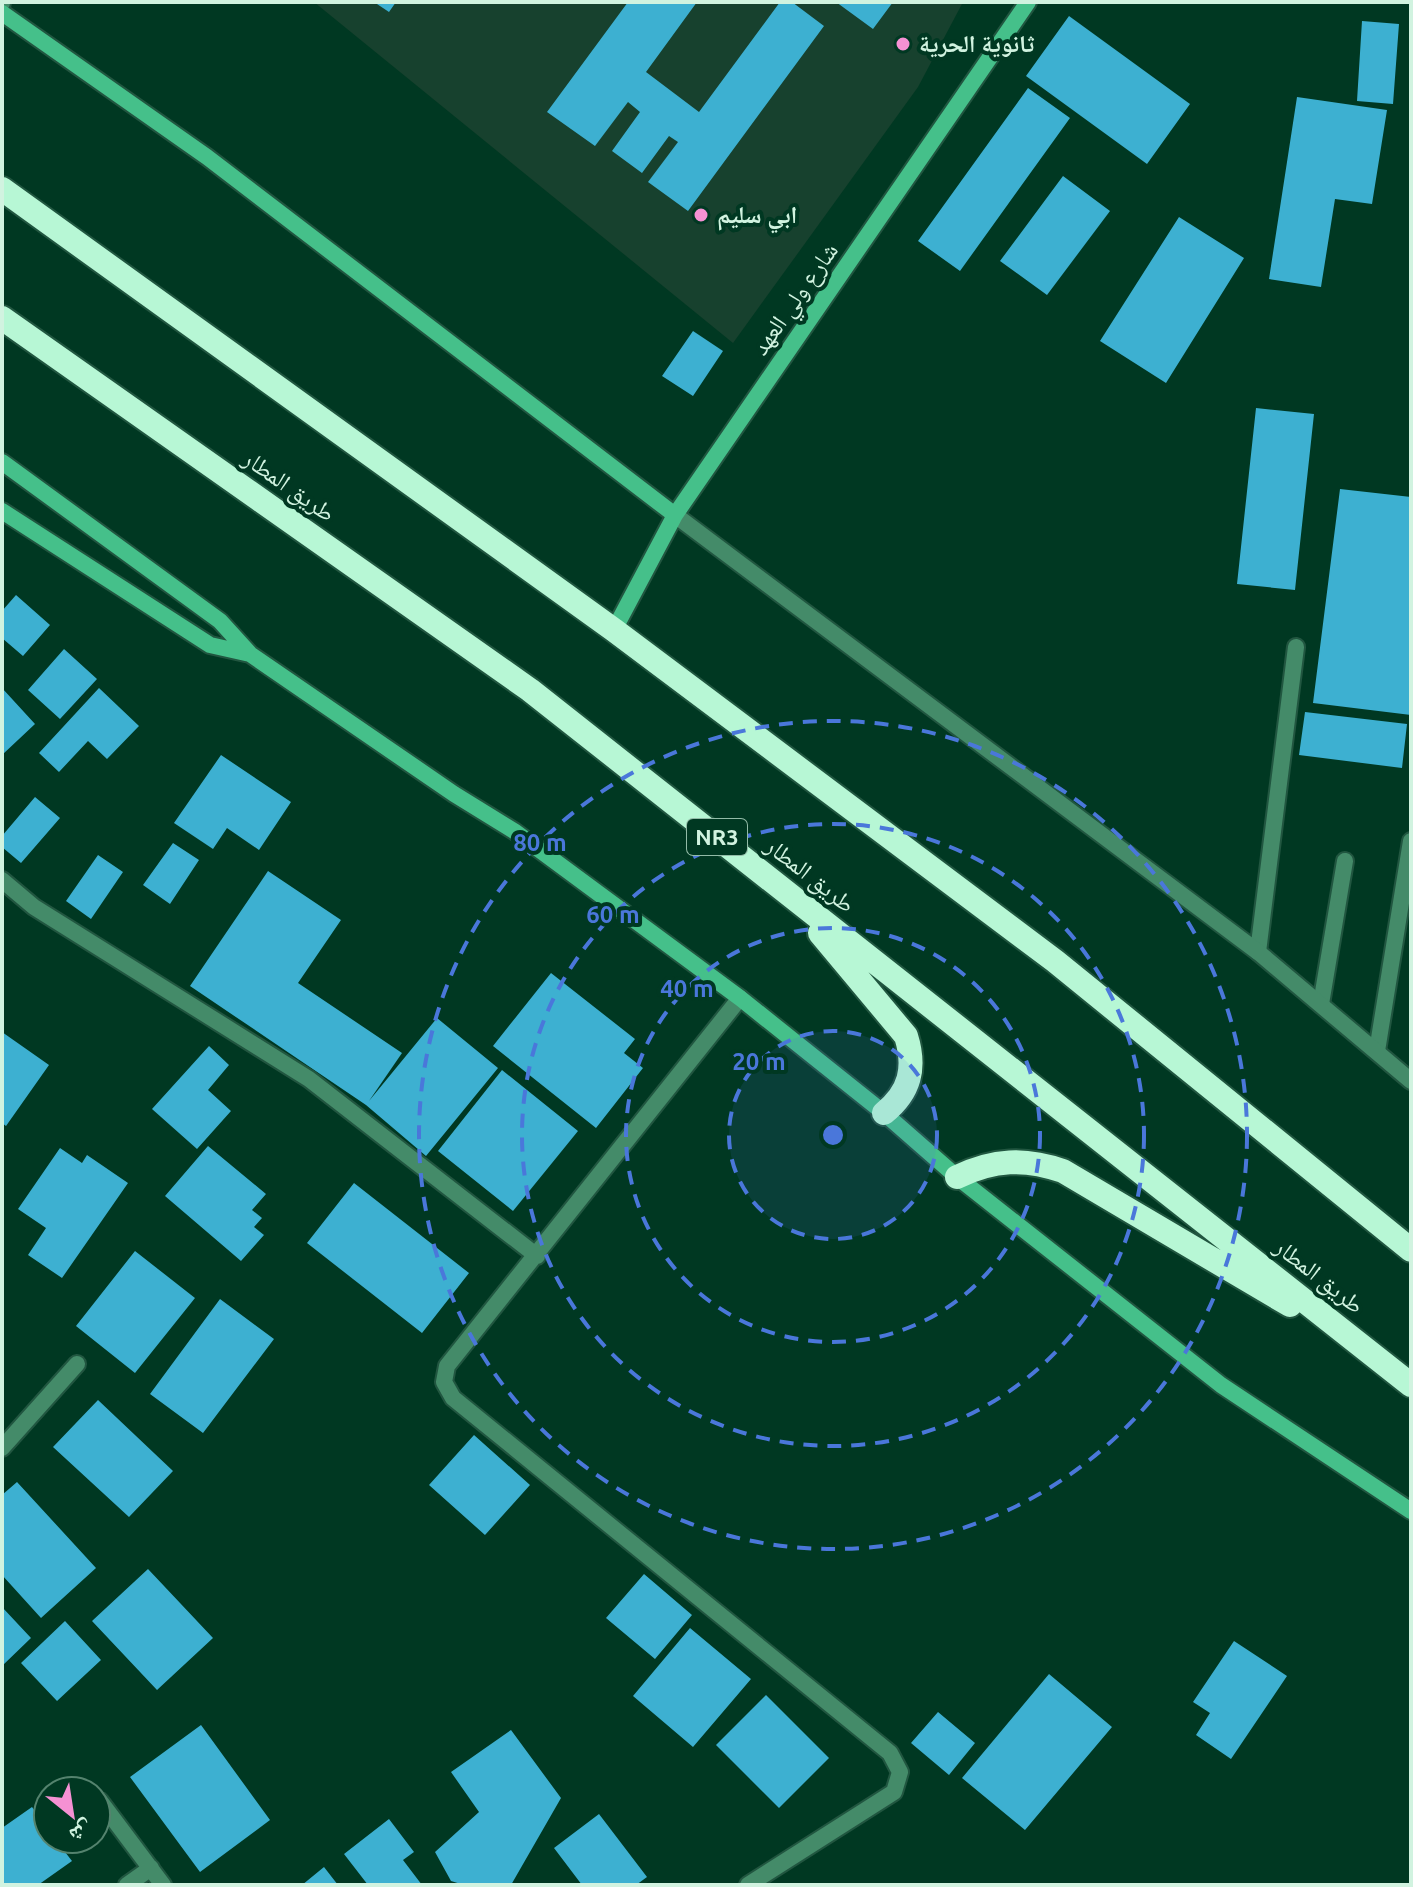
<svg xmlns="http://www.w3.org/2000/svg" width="1413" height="1887" font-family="Ubuntu,'Noto Naskh Arabic',sans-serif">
  <rect width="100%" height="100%" fill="#003822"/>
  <path fill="#17412e" d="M314 2H963L918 87 733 343Z"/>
  <path fill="#3db0d1" d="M374 2H396L389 12Z
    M628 2H697L646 72 699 112 780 2H792L824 26 688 211 648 182 678 142 669 136 642 173 612 151 640 112 628 102 595 146 547 112Z
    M836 2H893L873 29Z
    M1069 16 1190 104 1147 164 1026 76Z
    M1362 21 1399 24 1393 104 1357 101Z
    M1028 88 1070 118 960 271 918 241Z
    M1297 97 1387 110 1372 204 1335 199 1321 287 1269 279Z
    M1063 176 1110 211 1047 295 1000 261Z
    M1179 217 1244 258 1166 383 1100 341Z
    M693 331 723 351 693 396 662 376Z
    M1256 408 1314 414 1295 590 1237 584Z
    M1340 489 1411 497V715L1313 703Z
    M16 595 50 625 23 656 2 638V611Z
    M64 649 97 679 60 719 28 690Z
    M2 688 35 724 2 755Z
    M99 688 139 726 107 759 88 741 59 772 39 753Z
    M1305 712 1407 724 1402 768 1299 755Z
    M221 755 291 802 259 850 227 828 213 849 174 823Z
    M35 797 60 818 21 863 2 847V836Z
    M173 843 199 860 170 904 143 885Z
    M98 855 123 872 91 919 66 901Z
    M268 871 341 920 298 983 402 1053 369 1101 437 1018 498 1068 426 1156 366 1105 190 986Z
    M551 973 635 1039 624 1053 643 1068 596 1128 493 1046Z
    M2 1032 49 1065 6 1126 2 1123Z
    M209 1046 229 1065 208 1090 231 1111 197 1149 152 1109Z
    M502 1070 578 1131 513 1211 438 1151Z
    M208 1146 266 1194 252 1210 262 1218 254 1227 264 1235 241 1261 165 1196Z
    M60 1148 82 1163 87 1155 128 1183 62 1278 28 1255 46 1228 18 1209Z
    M354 1183 469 1273 422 1333 307 1243Z
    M135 1251 195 1298 135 1373 76 1326Z
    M220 1299 274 1339 203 1433 150 1394Z
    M98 1400 173 1471 129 1517 53 1447Z
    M474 1435 530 1485 485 1535 429 1485Z
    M17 1482 96 1568 41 1618 2 1575V1495Z
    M148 1569 213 1638 157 1690 92 1621Z
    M644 1574 692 1615 655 1659 606 1618Z
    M2 1607 31 1638 2 1666Z
    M65 1621 101 1660 57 1701 21 1663Z
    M690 1628 751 1679 693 1747 633 1696Z
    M1234 1641 1287 1676 1231 1759 1196 1735 1210 1713 1193 1702Z
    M1049 1674 1112 1727 1025 1830 962 1778Z
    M766 1695 829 1758 779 1808 716 1745Z
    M938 1712 975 1743 949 1775 911 1743Z
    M201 1725 270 1820 200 1872 130 1777Z
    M511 1730 561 1798 511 1885H464L451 1881 435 1852 479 1812 451 1772Z
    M32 1807 48 1829V1839H55L72 1861 38 1885H2V1828Z
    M599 1814 647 1877 636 1885H582L554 1848Z
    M389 1819 414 1852 403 1860 422 1885H368L344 1854Z
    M324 1867 338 1885H302Z"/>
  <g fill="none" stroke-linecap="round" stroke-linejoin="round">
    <defs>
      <path id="lane" d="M2 3V2
        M1258 952 1296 647
        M1321 1004 1345 861
        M1377 1051 1411 841"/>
      <path id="street" d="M675 515 1258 952 1411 1081
        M2 880 34 907 309 1079 537 1256
        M740 998 447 1366 444 1382 453 1398 890 1753 900 1772 894 1792 748 1885
        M2 1448 77 1364
        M100 1801 163 1885
        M127 1885 151 1868"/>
      <path id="secondary" d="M2 13 207 157 675 515
        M2 462 220 621 250 654 454 794 514 831 740 998 884 1113 957 1177 1221 1385 1411 1511
        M2 511 210 645 250 654
        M614 630 675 515 1028 2"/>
      <path id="highway" d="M2 189 614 630 1055 961 1411 1250
        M2 318 530 690 1411 1385
        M820 933 906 1036C916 1068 910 1092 884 1113
        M957 1177C994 1159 1025 1158 1063 1171L1290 1305"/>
    </defs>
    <use href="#lane" stroke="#215640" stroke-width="20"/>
    <use href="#street" stroke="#215640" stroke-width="20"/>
    <use href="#secondary" stroke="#215640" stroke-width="20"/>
    <use href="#highway" stroke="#215640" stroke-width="28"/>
    <use href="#lane" stroke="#448b69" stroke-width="16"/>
    <use href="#street" stroke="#448b69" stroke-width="16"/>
    <use href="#secondary" stroke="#45c08a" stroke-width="16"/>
    <use href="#highway" stroke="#b7f7d5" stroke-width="24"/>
  </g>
  <circle cx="833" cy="1135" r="104" fill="#4a77da" fill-opacity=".12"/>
  <g fill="none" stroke="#4a77da" stroke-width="4" stroke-dasharray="14 10">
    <circle cx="833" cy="1135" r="104"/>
    <circle cx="833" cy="1135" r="207"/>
    <circle cx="833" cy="1135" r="311"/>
    <circle cx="833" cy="1135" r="414"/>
  </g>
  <g fill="#f591d3" stroke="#003822" stroke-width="3">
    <circle cx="903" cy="44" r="8"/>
    <circle cx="701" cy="215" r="8"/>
  </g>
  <g text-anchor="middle" stroke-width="8" stroke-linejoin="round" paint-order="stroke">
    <rect fill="#003822" stroke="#92bba7" stroke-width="2" x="687" y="819" width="60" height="36" rx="6"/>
    <g font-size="22" font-weight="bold" fill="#d1f3e0">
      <text x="717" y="845">NR3</text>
    </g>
    <g font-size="24" font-weight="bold" fill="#d1f3e0" stroke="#003822" text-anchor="start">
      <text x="919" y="52">ثانوية الحرية</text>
      <text x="717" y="223">ابي سليم</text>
    </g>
    <g font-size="24" fill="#d1f3e0" stroke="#003822">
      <text transform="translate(795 299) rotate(-55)" y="8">شارع ولي العهد</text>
      <text transform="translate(289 486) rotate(35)" y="8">طريق المطار</text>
      <text transform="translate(810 875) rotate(38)" y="8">طريق المطار</text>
      <text transform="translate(1319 1276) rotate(38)" y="8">طريق المطار</text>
    </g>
  </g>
  <circle cx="833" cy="1135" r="12" fill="#4a77da" stroke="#003822" stroke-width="4"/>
  <g font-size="24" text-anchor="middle" font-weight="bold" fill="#4a77da" stroke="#003822" stroke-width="8" stroke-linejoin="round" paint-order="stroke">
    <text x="540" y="851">80 m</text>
    <text x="613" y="923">60 m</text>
    <text x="687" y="997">40 m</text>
    <text x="759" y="1070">20 m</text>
  </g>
  <rect width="1413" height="1887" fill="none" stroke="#d1f3e0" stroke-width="8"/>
  <g transform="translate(72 1815) rotate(150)"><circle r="38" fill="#003822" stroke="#54836e" stroke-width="2"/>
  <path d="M0-6L14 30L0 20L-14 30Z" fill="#f591d3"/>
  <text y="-12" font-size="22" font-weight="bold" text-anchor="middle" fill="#d1f3e0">ش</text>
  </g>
</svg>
